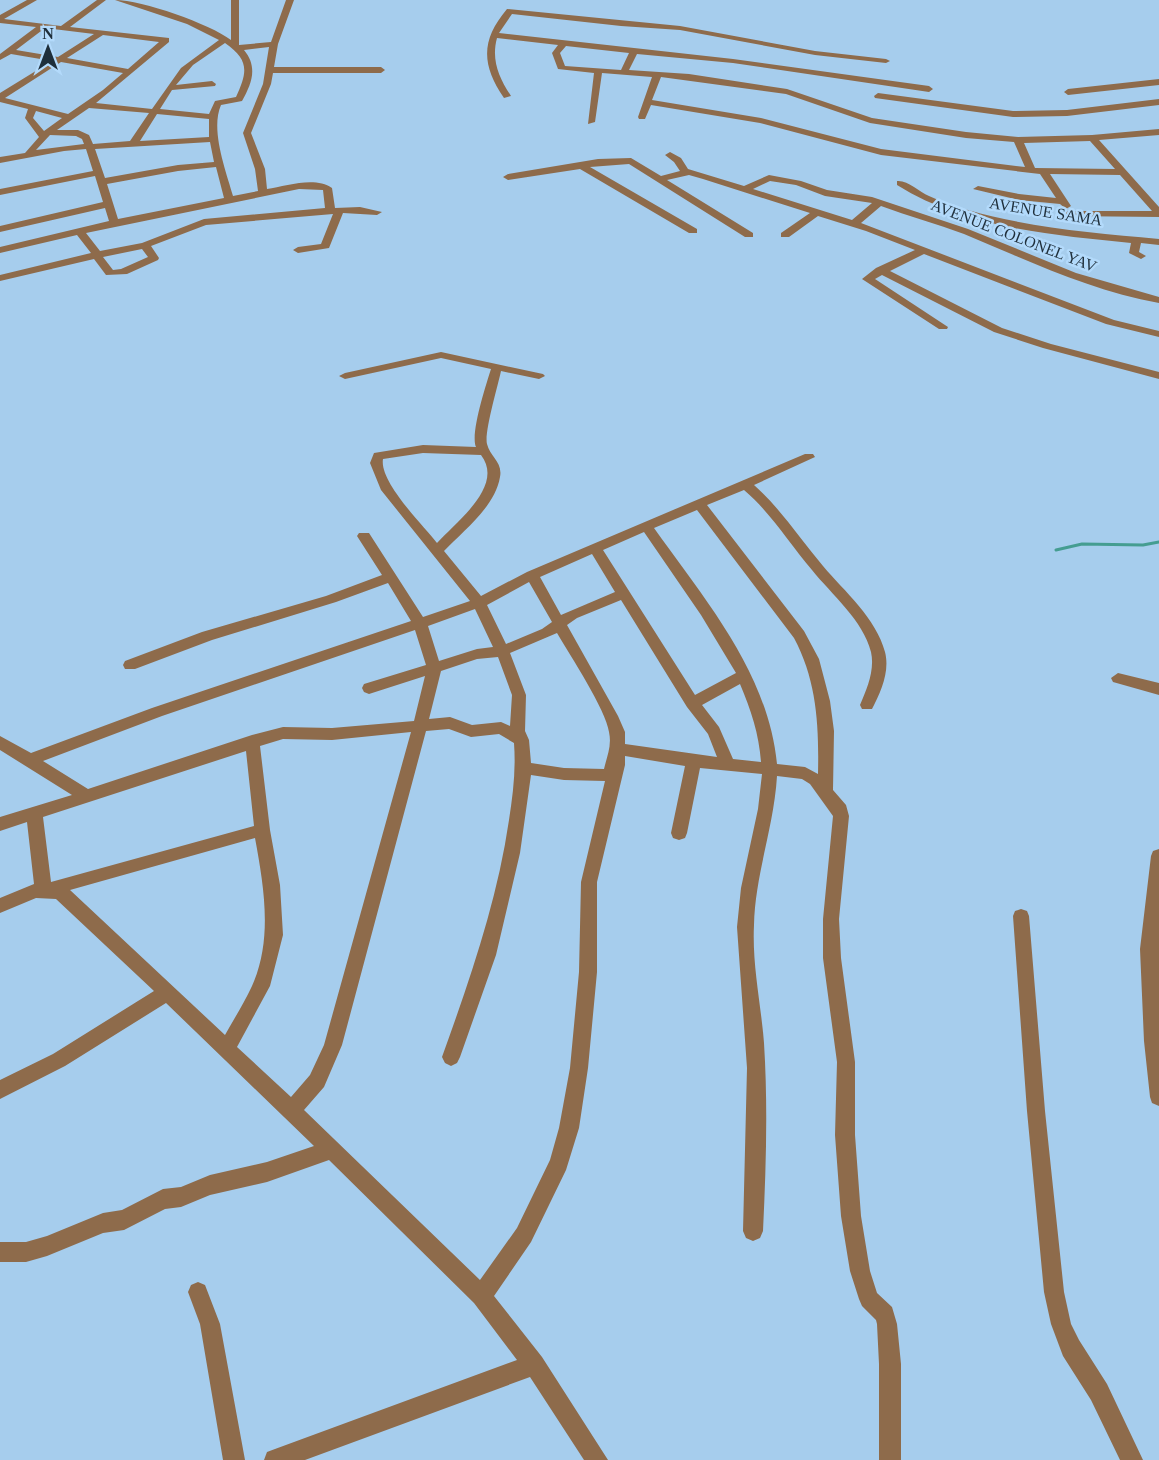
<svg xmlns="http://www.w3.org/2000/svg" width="1159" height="1460" font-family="Georgia,serif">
  <rect width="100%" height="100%" fill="#a6cded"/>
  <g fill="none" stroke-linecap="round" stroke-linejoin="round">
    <path stroke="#459d91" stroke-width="3" d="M1056 550 1082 544 1143 545 1159 542"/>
    <path fill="#8e6b4b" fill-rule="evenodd" d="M27 0H37L4 19 61 26 97 0H106L70 27 169 38V42L96 103 152 109 181 68 219 40 187 24 115 0C142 0 210 24 231 40V0H239V45L271 42 286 0H294L278 44 274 67H381L385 70 381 73H273L271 84 251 133 265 169 267 189C286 186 315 176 332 188L335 208 360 207 382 212 377 215 343 213 329 248 298 253 293 250 298 247 321 244 333 214 206 225 151 246 159 258 158 260 127 274 106 275 94 259 0 281V275L91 253 77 235 0 253V247L109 221 105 208 0 232V226L103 202 95 176 0 195V189L93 171 86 149 64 151 0 163V157L25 153 39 137 25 118 28 109 0 102V93L52 61 11 54 0 60V54L36 27 0 23V15ZM45 28 94 34 58 57 16 50ZM103 35 159 42 128 69 67 58ZM225 43C249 60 248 71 236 97L215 101 209 114 160 109 172 90 215 86 216 84 212 81 176 85 193 65ZM269 47 263 84 243 133 255 169 258 191 233 196C226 171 210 130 221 105L242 101C252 83 258 67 244 50ZM61 62 123 73 103 90 68 114 5 98ZM89 108 149 113 130 141 93 144 89 135 78 130H57ZM36 111 62 118 44 131 33 118ZM157 114 209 119V137L140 141ZM50 135 76 136 82 139 84 144 36 150ZM210 142 214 162 178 165 105 178 95 149ZM216 167 224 198 118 219 107 184 178 171ZM299 189 323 190 325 208 204 219 142 243 100 251 86 233ZM142 249 148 257 121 269 113 270 103 257Z
      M507 9 680 26 815 51 886 59 890 61 886 63 815 55 680 30 621 26 512 14 499 33 733 59 929 86 933 89 929 92 733 63 637 54 629 70 689 74 787 89 872 118 966 132 1018 137 1092 135 1159 129V135L1099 140 1159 207V217L1066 216V212L1069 211H1152L1120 175 1050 174 1071 206 1066 209 1060 204 1019 200 973 189 978 186 1019 194 1056 198 1040 174 881 155 760 123 651 105 645 119H639L638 117 652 77 602 73 595 122 588 124 594 73 558 69 552 53 558 45 497 38C491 60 499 78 511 96L504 98C481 64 481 40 507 9ZM566 46 629 53 621 70 565 66 560 53ZM661 77 786 94 870 123 966 138 1014 142 1025 167 881 149 761 118 652 100ZM1090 141 1115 169 1035 168 1024 143Z
      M1159 79V85L1068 95 1064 92 1068 89Z
      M878 93 1013 111 1067 110 1159 99V105L1067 116 1013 117 875 98 874 96Z
      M670 152 681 158 688 169 744 186 769 175 801 181 827 190 872 197 968 229 1076 273 1159 297V303C1091 291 1027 260 964 234 937 224 908 216 881 206L861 223 1114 320 1159 331V337L1106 324 924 254 890 271 1002 328 1051 344 1159 372V379L1043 348 994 332 882 275 875 279 948 327 947 329H939L862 279 876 268 915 250 866 231 818 216 789 237H781V233L810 213 703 179 689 175 667 180 753 233V237H745L629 164 590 167 697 229V233H689L580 169 508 180 503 177 508 174 598 159 631 158 661 176 680 171 674 162 665 155ZM770 181 796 185 825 196 872 203 852 220 753 189Z
      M897 181C908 180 919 192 929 196 942 202 955 207 968 210 1030 228 1095 233 1159 239V245L1141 243 1139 252 1146 256 1141 259 1129 253 1131 243C1051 235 966 228 897 185Z
      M441 352 543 374 545 376 539 379 501 371C498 385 484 433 487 444 490 457 503 462 500 477 495 507 463 531 444 551L481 596 527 572 805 454H813L815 457 754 485C781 509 800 539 823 566 845 592 876 618 885 652 890 671 881 692 872 709H862L860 705C867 689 875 670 871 652 863 620 832 595 812 570 789 543 771 513 744 490L707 505 804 631 819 659 830 701 834 731 833 790 846 805 849 816 839 919 841 958 855 1062V1135L861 1216 870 1271 877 1293 892 1307 897 1324 901 1364V1460H879V1364L877 1324 876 1320 862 1306 859 1299 850 1271 841 1216 835 1135 837 1062 823 958V919L833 816 810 784 802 779 777 776C774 827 755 875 754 925 752 965 761 1004 764 1043 768 1106 766 1169 763 1231L760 1238 753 1241 746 1238 743 1231 747 1068 737 927 741 888 758 809 762 774 700 768 687 833 685 838 679 840 673 838 671 833 685 766 625 756V765L597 882V972L588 1068 579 1128 566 1170 531 1242 494 1296 542 1357 608 1460H584L530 1377 305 1460H264L267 1452 275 1449 517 1360 474 1303 329 1160 267 1182 210 1195 181 1207 165 1209 124 1230 103 1233 47 1256 26 1262H0V1242H26L47 1236 103 1213 122 1210 163 1189 181 1187 210 1175 267 1162 314 1146 166 1003 65 1066 0 1099V1080L53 1054 154 991 56 899 36 898 0 913V898L34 884 27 822 0 831V817L72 795 0 750V736L31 753 152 708 411 621 388 583 336 602 212 640 135 669H125L123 665 125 661 202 632 326 596 382 575 357 536 359 533H369L423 617 470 601 381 490 370 463 374 453 423 445 476 447C470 434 486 385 491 369L441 358 345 379 339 376 345 373ZM423 453 481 455C505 486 456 522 437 543 423 525 379 482 383 459ZM697 510 794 638C817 681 819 726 818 774L805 767 777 764C768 673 706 601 654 528ZM644 532 701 615 736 673 695 695 603 550ZM592 554 615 592 561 615 540 577ZM529 582 552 622 542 629 506 644 487 605ZM621 600 687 707 708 734 717 757 625 744V732L618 716 567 625 577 618ZM475 609 493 647 477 649 439 661 428 626ZM415 630 426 665 364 684 362 688 364 692 369 694 425 676 414 721 332 728 283 727 252 735 88 789 43 761 162 716ZM557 633C570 655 606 710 609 732 612 746 607 756 604 769L564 768 531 763 529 740 525 731 526 695 510 653ZM498 657 512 695 510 726 501 722 472 725 450 717 429 719 441 671 477 659ZM740 684C751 710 759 734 761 762L733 759 719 727 702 705ZM449 729 471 737 499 734 514 743C516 770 513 794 509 820 497 902 470 979 442 1057L445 1063 451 1066 457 1063 460 1057 496 955 520 853 531 775 564 780 605 781 581 882 579 972 570 1068 559 1128 550 1160 517 1228 480 1280 304 1110 324 1087 342 1045 426 731ZM411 732 324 1045 310 1075 291 1097 237 1047 270 986 283 935 280 885 270 830 260 746 283 739 332 740ZM246 751 254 826 51 882 43 817ZM255 838C264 887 273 939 252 986 244 1003 234 1019 225 1035L70 890Z
      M1118 673 1159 683V695L1113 682 1111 678Z
      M1159 849V1106L1152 1103 1150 1097 1144 1041 1140 949 1151 856 1153 851Z
      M1021 909 1027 911 1029 916 1045 1111 1064 1292 1071 1324 1079 1340 1107 1384 1143 1460H1120L1091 1400 1063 1356 1051 1324 1044 1292 1027 1111 1013 916 1015 911Z
      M198 1282 205 1285 220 1324 245 1460H223L200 1324 188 1292 191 1285Z"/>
  </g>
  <g text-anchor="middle" stroke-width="5" stroke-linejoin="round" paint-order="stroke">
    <g font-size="16" fill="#1f2f3b" stroke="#b3dafb">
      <text transform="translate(1046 211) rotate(9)" y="6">AVENUE SAMA</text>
      <text transform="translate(1014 235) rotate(21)" y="6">AVENUE COLONEL YAV</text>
    </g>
  </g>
  <g transform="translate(48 48)" stroke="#b3dafb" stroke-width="4.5" paint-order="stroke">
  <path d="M0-4.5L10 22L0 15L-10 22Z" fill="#1f2f3b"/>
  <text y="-9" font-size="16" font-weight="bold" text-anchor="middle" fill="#1f2f3b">N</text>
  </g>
</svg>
